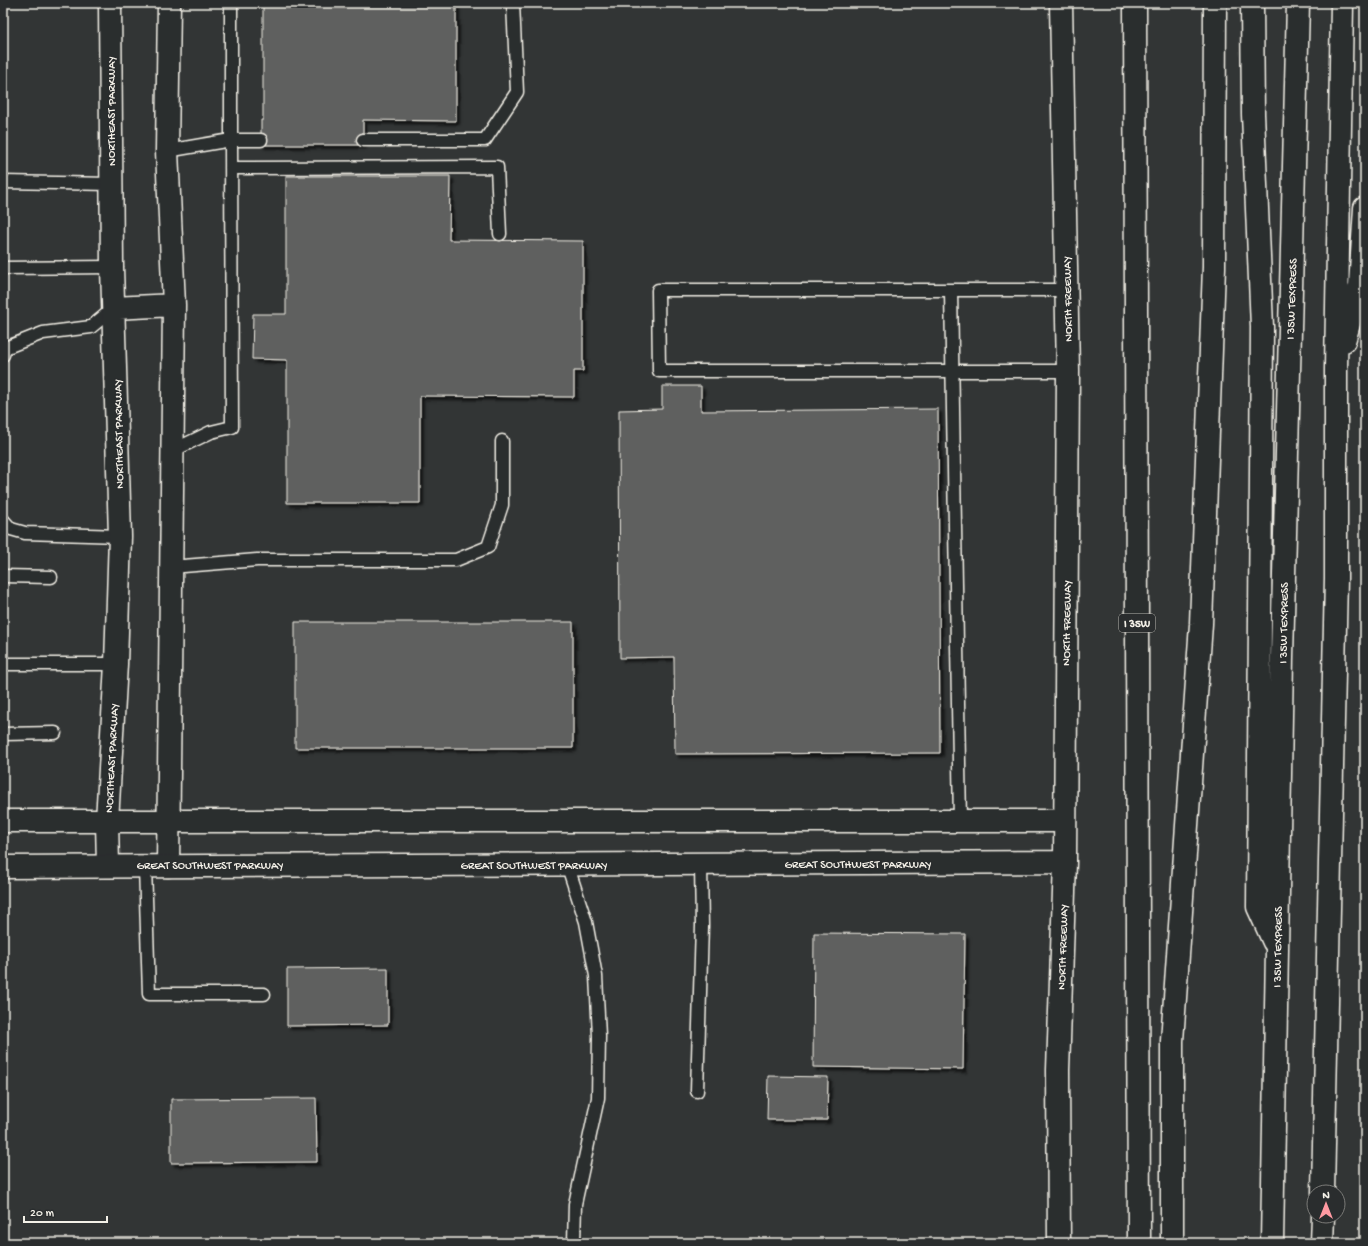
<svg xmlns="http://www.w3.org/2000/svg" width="1368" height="1246" font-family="'Gochi Hand',sans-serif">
  <defs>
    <filter id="shadow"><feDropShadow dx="3.5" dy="3.5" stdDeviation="1" flood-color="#0009"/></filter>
  </defs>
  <rect width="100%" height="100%" fill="#323535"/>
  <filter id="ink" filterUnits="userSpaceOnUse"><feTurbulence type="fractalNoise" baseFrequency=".025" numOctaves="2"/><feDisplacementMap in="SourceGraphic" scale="8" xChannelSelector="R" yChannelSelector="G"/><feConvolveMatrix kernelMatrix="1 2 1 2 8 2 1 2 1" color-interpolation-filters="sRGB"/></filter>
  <g filter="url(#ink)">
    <path fill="#5f605f" stroke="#f4f1e8" filter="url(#shadow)" d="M263 3H456V121L363 120V145H261V120H263Z
      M286 176H450L449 240 583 241V371H574V397L420 396V503H287V360L252 359 253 314H286Z
      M662 386H701V411L938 409 940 753 675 754 674 657 620 658 619 410 662 409Z
      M295 622H573V748H295Z
      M814 933 965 934 963 1069 813 1067Z
      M388 968V1025L287 1026V969Z
      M768 1076 828 1077 827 1120H767Z
      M316 1098 317 1162 171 1163V1099Z"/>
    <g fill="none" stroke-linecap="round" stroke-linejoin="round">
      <defs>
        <path id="lane" d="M363 140H485L517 92 513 3
          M167 151 231 140V3
          M231 168 497 167 500 234
          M3 182 111 184
          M3 268 112 267
          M951 290 960 822
          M1067 290H658L659 371H1068
          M3 355 5 348 43 333 91 327 114 308
          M172 451 211 432 232 427 231 140H261
          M3 520 11 529 25 533 120 536
          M171 567 257 560H456L488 547 502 505V441
          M3 576 51 577
          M3 664H116
          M3 734 55 733
          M567 864 586 922 596 976 599 1036 598 1098 575 1204 574 1243
          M145 866 149 994H264
          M697 1091 702 926 701 865"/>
        <path id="street" d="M114 308 174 305
          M108 866 107 821 116 664 120 536 112 267 110 3
          M168 866 174 305 167 151 169 3"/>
        <path id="secondary" d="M3 821H1065
          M3 867 1065 862
          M1059 1243 1058 1070 1065 862 1068 371 1061 3"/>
        <path id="highway" d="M1135 3 1139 1243
          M1252 3 1253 114 1262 327 1258 907 1274 942
          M1344 341 1360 286 1365 208
          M1323 1192 1336 578V369L1342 3
          M1172 1243V1041L1201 624 1214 267 1215 3
          M1272 1243 1282 657 1298 3
          M1322 1243 1323 1216"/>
      </defs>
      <use href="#lane" stroke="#f4f1e8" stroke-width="15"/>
      <use href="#street" stroke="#f4f1e8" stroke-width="25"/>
      <use href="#secondary" stroke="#f4f1e8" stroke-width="25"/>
      <use href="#highway" stroke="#f4f1e8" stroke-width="25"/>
      <use href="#lane" stroke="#2a2d2e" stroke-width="12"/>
      <use href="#street" stroke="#2a2d2e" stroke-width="22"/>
      <use href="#secondary" stroke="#2a2d2e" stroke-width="22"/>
      <use href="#highway" stroke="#2a2d2e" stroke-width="22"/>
    </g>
  </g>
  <g text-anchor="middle" stroke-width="3" stroke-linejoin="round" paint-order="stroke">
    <rect fill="#2a2d2e" stroke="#b7b6b0" stroke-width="1" x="1119" y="614" width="36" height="18" rx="3"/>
    <g font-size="11" font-weight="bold" fill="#f4f1e8">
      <text x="1137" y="627">I 35W</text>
    </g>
    <g font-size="12" fill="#f4f1e8" stroke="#2a2d2e">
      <text transform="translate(111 111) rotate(-90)" y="4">NORTHEAST PARKWAY</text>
      <text transform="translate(1067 299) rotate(-91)" y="4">NORTH FREEWAY</text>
      <text transform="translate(1291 299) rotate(-88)" y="4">I 35W TEXPRESS</text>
      <text transform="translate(118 434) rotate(-91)" y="4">NORTHEAST PARKWAY</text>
      <text transform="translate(1066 623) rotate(-89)" y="4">NORTH FREEWAY</text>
      <text transform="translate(1283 623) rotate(-89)" y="4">I 35W TEXPRESS</text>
      <text transform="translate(111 758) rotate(-87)" y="4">NORTHEAST PARKWAY</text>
      <text x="858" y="868">GREAT SOUTHWEST PARKWAY</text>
      <text x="210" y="869">GREAT SOUTHWEST PARKWAY</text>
      <text x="534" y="869">GREAT SOUTHWEST PARKWAY</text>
      <text transform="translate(1062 947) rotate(-88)" y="4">NORTH FREEWAY</text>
      <text transform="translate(1277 947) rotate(-89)" y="4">I 35W TEXPRESS</text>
    </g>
  </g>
  <rect width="1368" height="1246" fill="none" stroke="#2a2d2e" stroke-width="16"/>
  <rect x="8" y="8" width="1352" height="1230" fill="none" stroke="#f4f1e8" stroke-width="1.5" filter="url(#ink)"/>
  <g transform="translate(1326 1204)"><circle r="19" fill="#2a2d2e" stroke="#7b7b78"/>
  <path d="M0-3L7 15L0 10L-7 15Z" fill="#ff9aa2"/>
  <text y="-6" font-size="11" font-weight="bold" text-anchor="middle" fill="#f4f1e8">N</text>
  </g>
  <path d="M24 1216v6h83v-6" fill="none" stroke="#f4f1e8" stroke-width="2"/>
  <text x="30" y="1216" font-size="12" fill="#f4f1e8" stroke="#2a2d2e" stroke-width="3" paint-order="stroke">20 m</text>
</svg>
